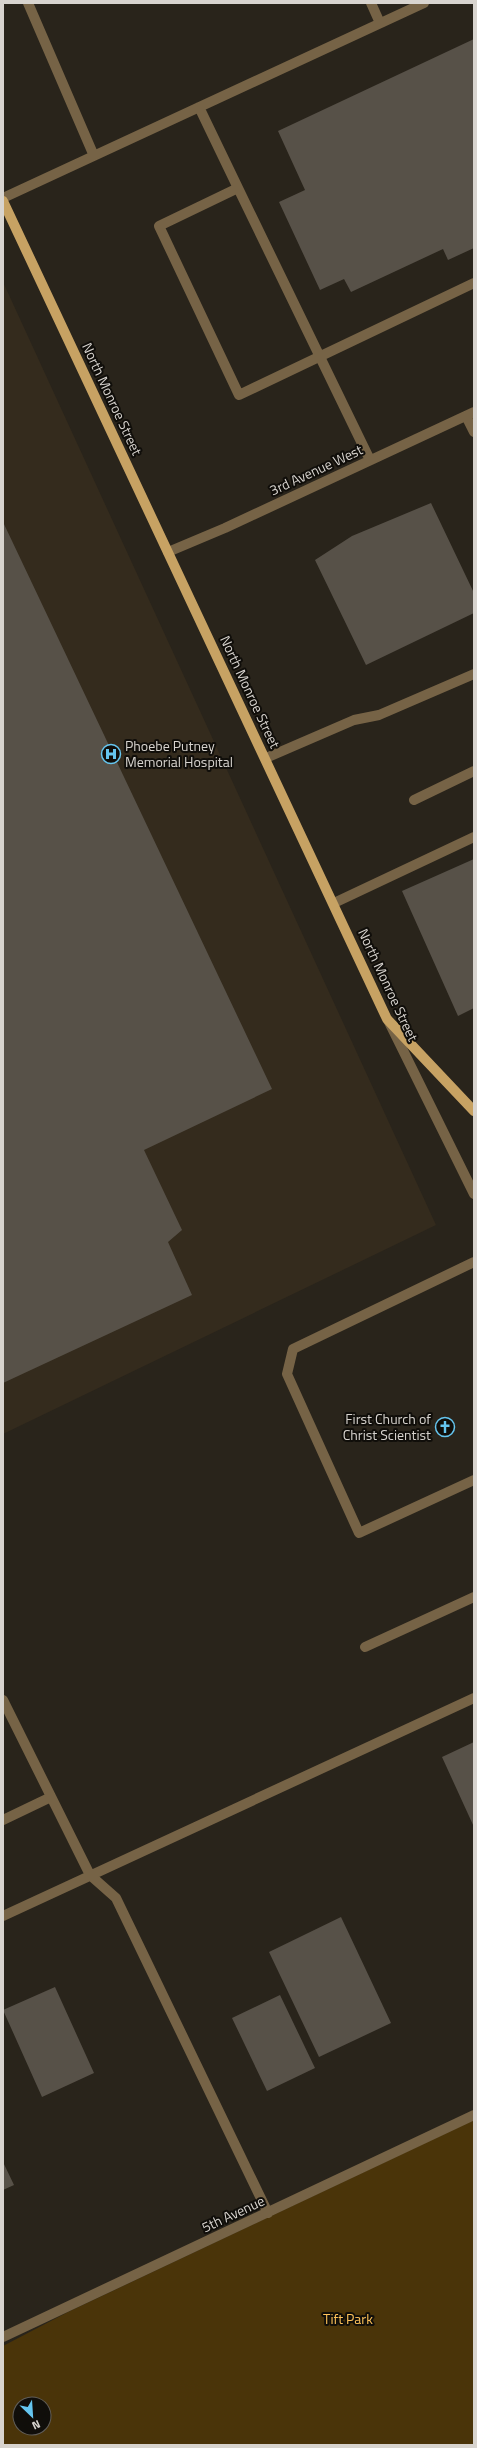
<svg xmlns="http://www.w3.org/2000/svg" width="477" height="2448" font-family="'Titillium Web',sans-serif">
  <rect width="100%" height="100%" fill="#29241b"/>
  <path fill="#342b1d" d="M3 282 436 1225 3 1434Z"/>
  <path fill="#4a3409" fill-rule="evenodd" d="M474 2120V2445H3V2346L68 2312ZM20 2404H44V2428H20Z"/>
  <path fill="#575148" d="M474 39V248L448 260 443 249 351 292 344 279 320 290 279 202 305 190 278 131Z
    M431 503 474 593V613L366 665 315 560 352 536Z
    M3 522 272 1089 144 1150 182 1230 168 1242 192 1295 3 1383Z
    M474 859V1008L458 1016 402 891Z
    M474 1742V1827L442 1757Z
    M341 1917 391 2023 319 2057 269 1952Z
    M55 1987 94 2073 42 2097 3 2010Z
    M280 1995 315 2068 267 2091 232 2018Z
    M3 2162 14 2185 3 2190Z"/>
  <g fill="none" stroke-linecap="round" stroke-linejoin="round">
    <path stroke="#766346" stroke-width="10" d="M28 3 94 156
      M371 3 380 23
      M199 107 238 188 159 226 239 395 474 283
      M238 188 370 460
      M3 198 424 3
      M466 416 474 432
      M168 552 225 528 474 412
      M266 758 354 720 379 715 474 674
      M414 800 474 771
      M334 903 474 837
      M389 1022 474 1194
      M474 1262 293 1349 287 1374 359 1533 474 1480
      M365 1647 474 1597
      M3 1700 90 1875 116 1898 268 2213
      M3 1820 51 1797
      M3 1916 474 1698
      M3 2337 474 2115"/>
    <path stroke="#c7a263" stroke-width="10" d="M3 201 387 1019 474 1111"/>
  </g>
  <defs>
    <symbol id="hospital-ring" viewBox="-11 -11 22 22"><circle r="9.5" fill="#100e0a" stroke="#65c5ef" stroke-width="1.5"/><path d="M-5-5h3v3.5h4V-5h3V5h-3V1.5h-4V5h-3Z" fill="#65c5ef"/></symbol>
    <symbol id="church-ring" viewBox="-11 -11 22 22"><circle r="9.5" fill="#100e0a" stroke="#65c5ef" stroke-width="1.5"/><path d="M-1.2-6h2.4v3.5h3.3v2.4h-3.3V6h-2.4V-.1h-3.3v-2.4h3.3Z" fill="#65c5ef"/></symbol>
  </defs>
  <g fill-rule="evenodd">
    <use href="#hospital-ring" x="100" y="743" width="22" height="22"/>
    <use href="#church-ring" x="434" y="1416" width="22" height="22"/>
  </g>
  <g text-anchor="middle" stroke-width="4" stroke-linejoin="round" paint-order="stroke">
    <g font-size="14" fill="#d8d4cf" stroke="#100e0a">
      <text transform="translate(112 399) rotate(65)" y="5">North Monroe Street</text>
      <text transform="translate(316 470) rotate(-25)" y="5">3rd Avenue West</text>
      <text transform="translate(250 692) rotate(65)" y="5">North Monroe Street</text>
      <text transform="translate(388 985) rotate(65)" y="5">North Monroe Street</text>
      <text transform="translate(233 2214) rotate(-25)" y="5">5th Avenue</text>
    </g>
    <g font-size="14" fill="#d8d4cf" stroke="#100e0a" text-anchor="start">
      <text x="125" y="751">Phoebe Putney<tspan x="125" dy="16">Memorial Hospital</tspan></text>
      <text x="431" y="1424" text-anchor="end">First Church of<tspan x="431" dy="16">Christ Scientist</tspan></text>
    </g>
    <g font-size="14" fill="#ffc35a" stroke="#100e0a">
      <text x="348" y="2324">Tift Park</text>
    </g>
  </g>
  <rect width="477" height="2448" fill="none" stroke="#d8d4cf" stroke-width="8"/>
  <g transform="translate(32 2416) rotate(155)"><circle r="19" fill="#100e0a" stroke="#605d59"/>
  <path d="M0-3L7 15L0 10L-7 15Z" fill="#65c5ef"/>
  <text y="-6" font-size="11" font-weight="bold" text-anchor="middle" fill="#d8d4cf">N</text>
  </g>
</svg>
